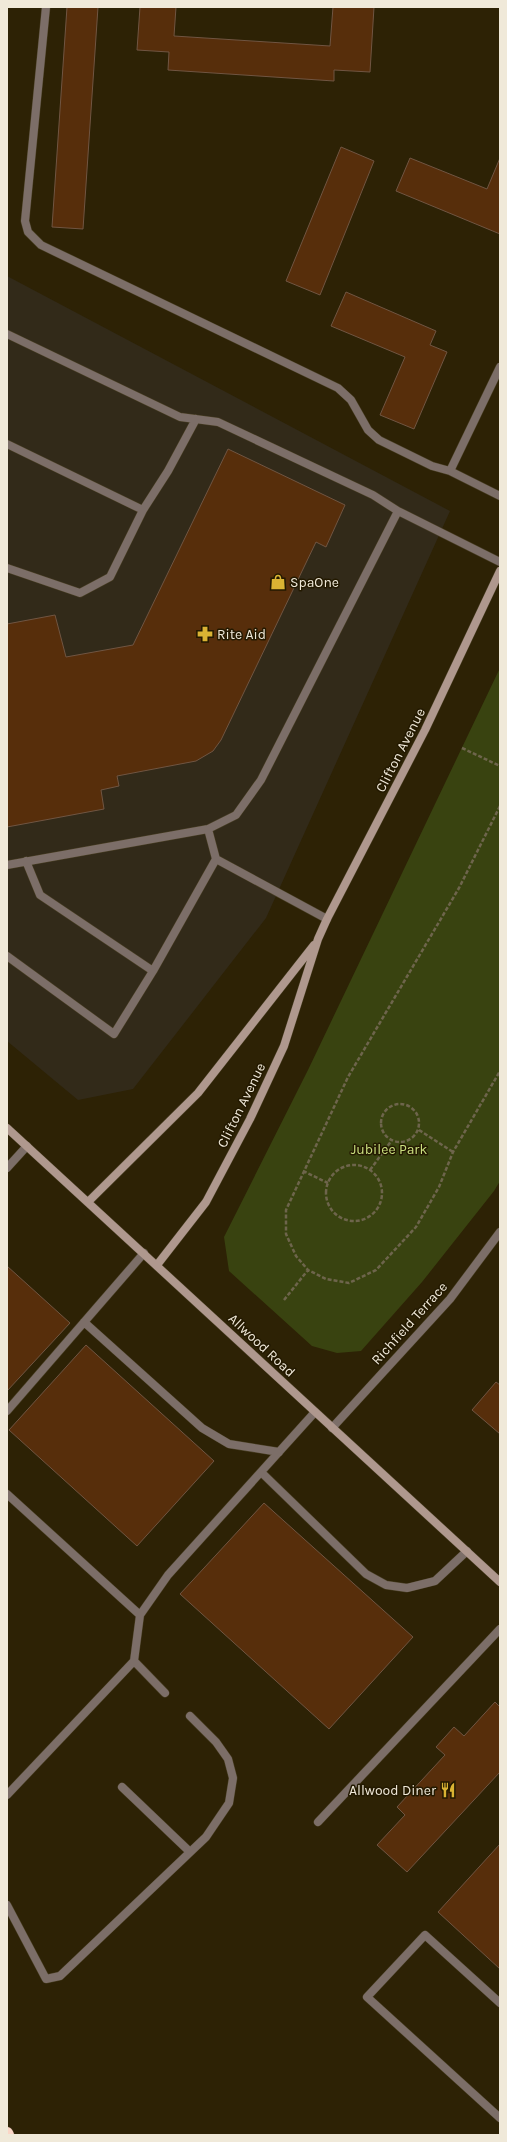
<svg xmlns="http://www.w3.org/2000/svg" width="507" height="2142" font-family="Karla,sans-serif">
  <rect width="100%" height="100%" fill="#2d2205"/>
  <path fill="#322a19" d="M7 276 450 511 266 918 133 1089 78 1100 7 1041Z"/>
  <path fill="#394310" d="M500 668V1181L494 1191 422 1282 361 1351 337 1353 312 1346 229 1271 224 1237 308 1070Z"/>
  <path fill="#572e0b" stroke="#705542" d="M67 7H98L83 229 52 227Z
    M140 7H176L174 36 330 46 333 7H374L370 72 334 70V81L168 70 169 52 137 50Z
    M341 147 374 161 320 295 286 281Z
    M410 158 487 189 500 158V234L396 191Z
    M346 292 436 331 430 345 447 352 414 429 380 415 405 357 331 326Z
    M228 449 345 505 326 547 316 542 221 740 213 751 196 761 117 776 119 786 101 790 104 809 7 827V624L55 615 66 657 133 645Z
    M7 1266 70 1323 7 1391Z
    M86 1345 214 1461 137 1546 9 1430Z
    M496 1382 500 1385V1434L472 1410Z
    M264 1503 413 1637 329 1729 180 1594Z
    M495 1702 500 1707V1772L407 1872 377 1845 405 1815 397 1807 445 1755 436 1747 454 1727 464 1736Z
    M500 1844V1969L438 1912Z"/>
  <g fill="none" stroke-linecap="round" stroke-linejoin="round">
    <defs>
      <path id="lane" d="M46 7 25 221 28 232 41 245 338 388 351 400 368 430 379 440 432 466 450 471 500 496
        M7 334 180 417 218 422 373 495 398 511 500 562
        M7 444 143 510
        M450 471 500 367
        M7 568 80 593 110 577 143 510 168 471 196 419
        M216 859 327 919
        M7 865 208 829 236 815 261 780 398 511
        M7 956 114 1034 153 971 40 895 26 861
        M153 971 216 859 208 829
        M7 1168 27 1146
        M84 1322 202 1428 229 1444 279 1452
        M7 1411 144 1253
        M261 1472 366 1574 386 1585 407 1588 435 1581 467 1551
        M7 1494 140 1615 168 1575 315 1412
        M134 1661 165 1693
        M122 1787 190 1852
        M7 1795 134 1661 140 1615
        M318 1822 500 1629
        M7 1905 46 1979 60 1976 206 1837 229 1803 233 1778 228 1759 216 1742 190 1716
        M500 2003 425 1935 367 1997 500 2118"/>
      <path id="street" d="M332 1428 450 1299 500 1232"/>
      <path id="secondary" d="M7 1128 500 1582
        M88 1202 198 1093 314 945
        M157 1265 206 1202 250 1119 284 1046 318 939 327 919 425 730 500 571"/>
      <path id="highway" d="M7 2133 8 2135"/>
    </defs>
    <use href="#lane" stroke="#483e23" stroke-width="9"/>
    <use href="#street" stroke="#483e23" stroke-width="9"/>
    <use href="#secondary" stroke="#483e23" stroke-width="9"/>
    <use href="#highway" stroke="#483e23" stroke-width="13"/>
    <path stroke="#6e654c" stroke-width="2.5" stroke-dasharray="4 2" stroke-linecap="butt" d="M462 748 500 766
      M500 806 459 888 348 1077 286 1210V1234L296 1256 308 1270 326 1279 349 1283 376 1270 416 1227 439 1187 453 1152 500 1071
      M381 1123a19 19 0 1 1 38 0a19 19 0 1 1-38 0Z
      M419 1130 453 1152
      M326 1193a28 28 0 1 1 56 0a28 28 0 1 1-56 0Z
      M370 1170 392 1140
      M303 1171 328 1183
      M284 1300 308 1270"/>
    <use href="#lane" stroke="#7c6e68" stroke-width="8"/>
    <use href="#street" stroke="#7c6e68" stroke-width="8"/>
    <use href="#secondary" stroke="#af988e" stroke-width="8"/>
    <use href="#highway" stroke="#fbd6c7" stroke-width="12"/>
  </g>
  <defs>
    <symbol id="shop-bare" viewBox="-9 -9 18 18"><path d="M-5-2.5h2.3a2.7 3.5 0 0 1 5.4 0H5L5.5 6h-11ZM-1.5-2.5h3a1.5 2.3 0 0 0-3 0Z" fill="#dab333" stroke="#231900" stroke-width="2.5" paint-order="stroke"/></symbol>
    <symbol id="pharmacy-bare" viewBox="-9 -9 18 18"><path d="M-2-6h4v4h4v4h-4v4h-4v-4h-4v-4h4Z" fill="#dab333" stroke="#231900" stroke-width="2.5" paint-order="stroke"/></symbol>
    <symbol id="restaurant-bare" viewBox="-9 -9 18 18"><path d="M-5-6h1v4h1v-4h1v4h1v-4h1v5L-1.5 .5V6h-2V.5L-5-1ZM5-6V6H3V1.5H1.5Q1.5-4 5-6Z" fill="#dab333" stroke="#231900" stroke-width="2.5" paint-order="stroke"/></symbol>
  </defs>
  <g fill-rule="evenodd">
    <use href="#shop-bare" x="267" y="571" width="22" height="22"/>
    <use href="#pharmacy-bare" x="194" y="623" width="22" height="22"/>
    <use href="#restaurant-bare" x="437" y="1779" width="22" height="22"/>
  </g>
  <g text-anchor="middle" stroke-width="3" stroke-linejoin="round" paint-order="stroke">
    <g font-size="14" fill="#f0e9d9" stroke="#231900" text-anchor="start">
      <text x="290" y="587">SpaOne</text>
      <text x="217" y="639">Rite Aid</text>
      <text x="436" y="1795" text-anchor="end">Allwood Diner</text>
    </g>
    <g font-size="14" fill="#f0e9d9" stroke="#231900">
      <text transform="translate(400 750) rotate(-63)" y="5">Clifton Avenue</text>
      <text transform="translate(241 1105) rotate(-64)" y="5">Clifton Avenue</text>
      <text transform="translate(409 1323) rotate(-48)" y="5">Richfield Terrace</text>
      <text transform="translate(262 1345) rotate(43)" y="5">Allwood Road</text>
    </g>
    <g font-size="14" fill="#cbe07f" stroke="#231900">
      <text x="389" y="1154">Jubilee Park</text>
    </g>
  </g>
  <rect width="507" height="2142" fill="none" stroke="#f0e9d9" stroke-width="16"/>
</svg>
